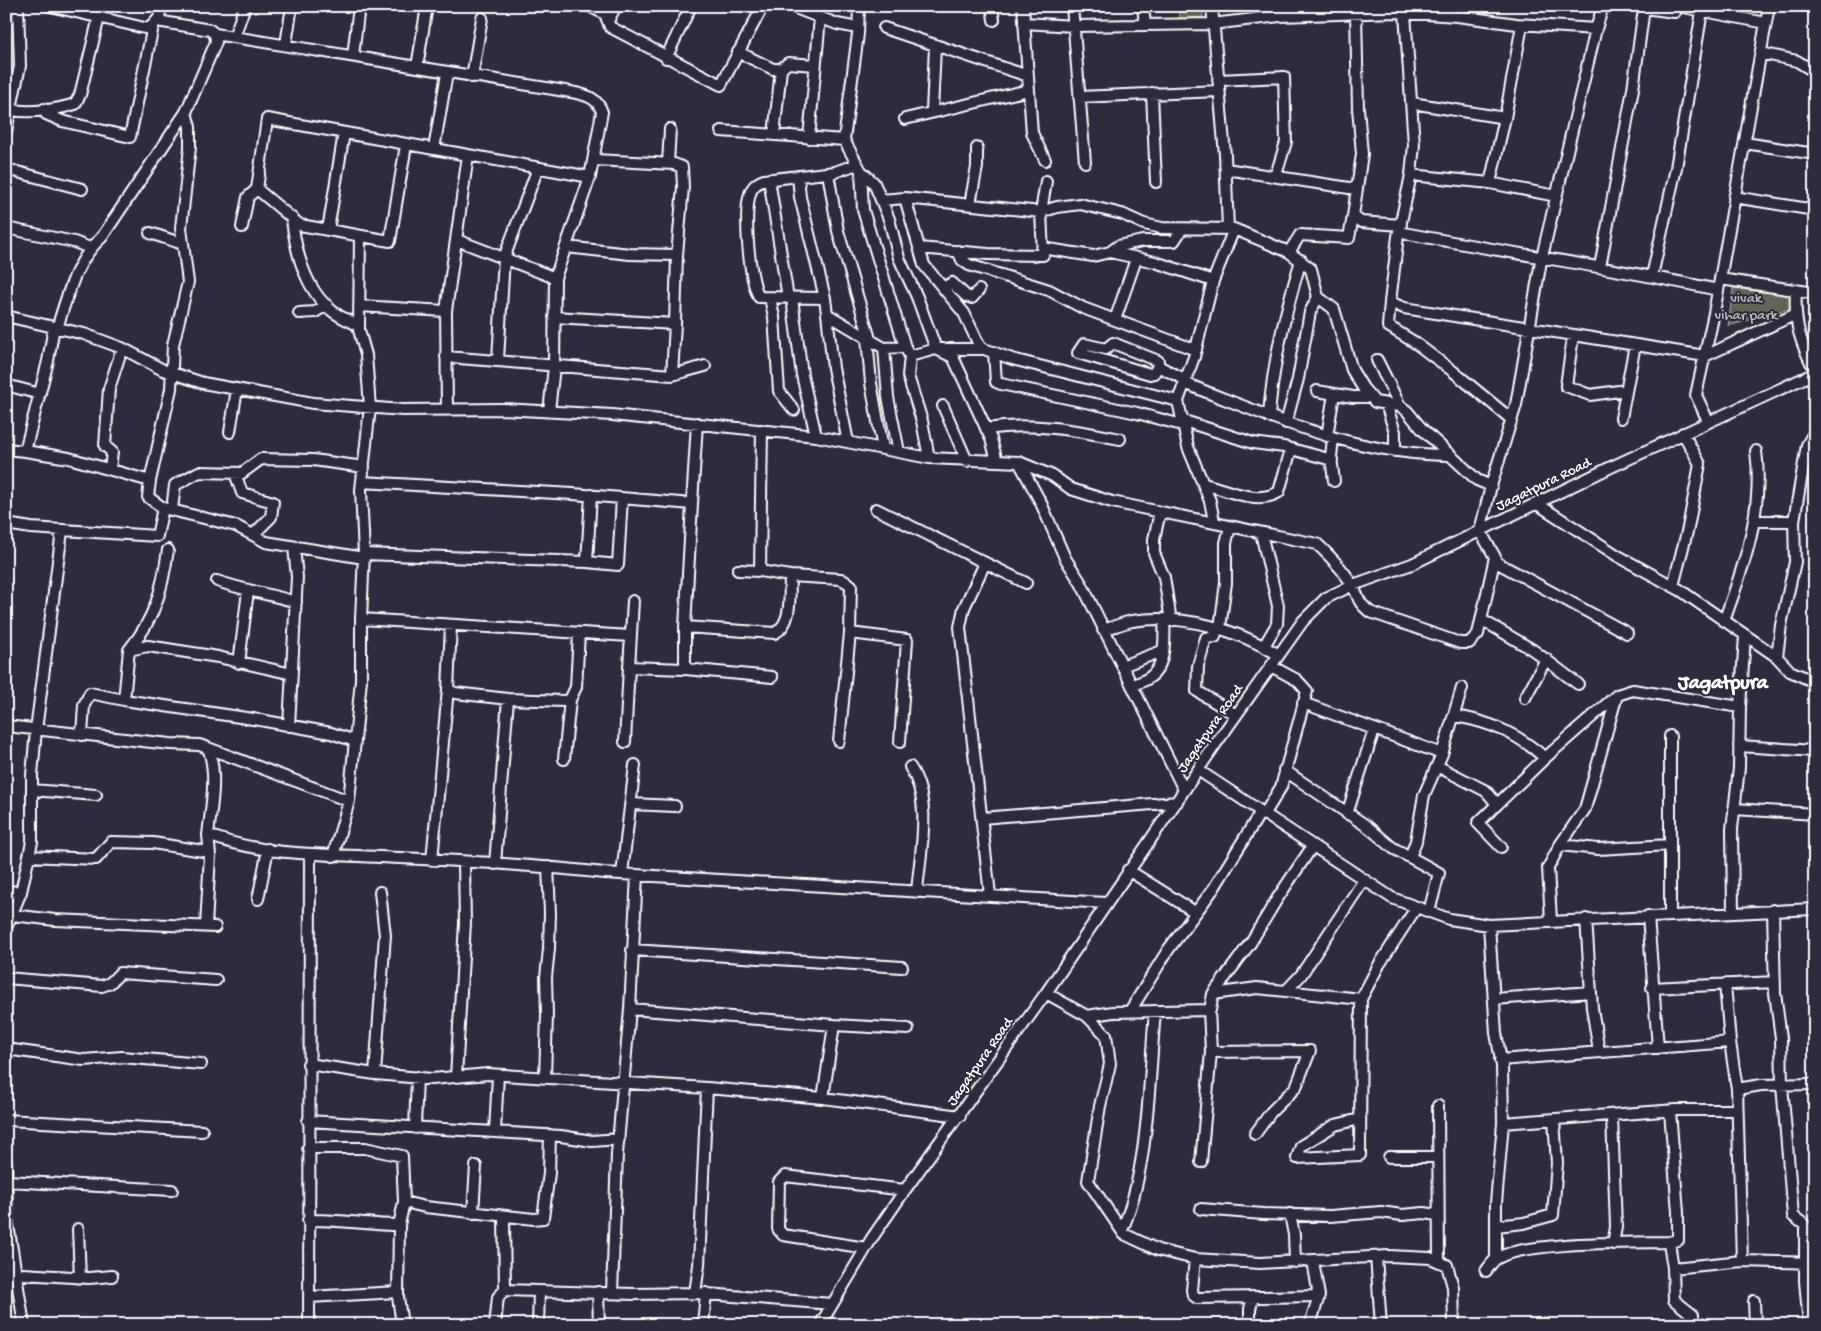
<svg xmlns="http://www.w3.org/2000/svg" width="1821" height="1331" font-family="'Gochi Hand',sans-serif">
  <rect width="100%" height="100%" fill="#2f2a3d"/>
  <filter id="ink" filterUnits="userSpaceOnUse"><feTurbulence type="fractalNoise" baseFrequency=".02" numOctaves="2"/><feDisplacementMap in="SourceGraphic" scale="10" xChannelSelector="R" yChannelSelector="G"/><feConvolveMatrix kernelMatrix="1 2 1 2 8 2 1 2 1" color-interpolation-filters="sRGB"/></filter>
  <g filter="url(#ink)">
    <path fill="#636456" stroke="#b1b2aa" d="M1178 6H1203V17L1180 19Z
      M1733 288 1793 296V308L1728 326Z"/>
    <g fill="none" stroke-linecap="round" stroke-linejoin="round">
      <defs>
        <path id="minor" d="M6 6H18
          M50 6 149 29 159 18 161 6
          M589 6 605 14 610 27 721 85 763 6
          M790 6 837 24 858 28
          M859 6 858 34 844 140 861 171 874 183 889 219 899 258 917 297 936 349 953 357 991 439 997 461
          M992 6 994 20
          M1023 6 1032 133 1045 160
          M1072 6 1085 162
          M1212 6 1225 155 1228 229
          M1678 6 1766 23
          M1356 12 1358 108 1362 154 1353 216 1361 222 1401 225
          M1405 13 1414 145 1411 175 1398 236 1390 302 1404 308 1705 356 1794 315
          M608 21 616 6
          M1024 23 1074 26 1145 25 1143 6
          M1145 25 1212 24 1280 16 1395 12 1457 16 1517 24 1596 29 1603 6
          M884 28 1028 76
          M215 34 571 92C586 95 597 97 602 112L590 177 555 278 554 367 549 411
          M234 37 245 6
          M286 44 292 6
          M738 52 773 69H781L788 63 815 65
          M1761 53 1797 61 1815 72
          M353 56 359 6
          M666 58 691 6
          M417 67 427 6
          M472 77 482 18
          M1218 80 1284 77 1286 142 1276 175
          M1152 93 1156 182
          M1079 97 1219 91
          M1412 103 1505 118
          M44 109 46 114 62 121 130 137 153 26
          M11 110C31 113 57 110 75 104L80 95 99 17
          M932 111 935 47
          M905 119 1029 90
          M6 131 20 66 18 6
          M721 131 844 140
          M774 135 781 69
          M809 138 820 18
          M1745 143 1815 154
          M406 145 390 241 300 225 257 189 267 119 468 155
          M434 149 447 73
          M594 160 674 164 682 167 683 187 677 255 675 324
          M668 163 670 129
          M857 164 835 172 764 180C758 182 755 184 752 189 742 207 749 279 759 297L825 298 827 314 884 348 905 347 910 356 936 349H984L1012 359 1178 401
          M6 169 82 189
          M1226 169 1356 189
          M861 171 863 210 905 347
          M828 173 838 231 870 339
          M1411 175 1490 183 1556 196
          M798 176 800 197 825 298
          M769 179 788 298
          M1490 183 1505 118 1522 25
          M1734 197 1815 210
          M905 198 924 265 964 313 981 349
          M881 200 905 198 1041 212 1057 207 1080 204 1122 214 1144 224 1162 228 1234 229 1289 252 1311 269 1318 297 1334 309 1352 370 1363 388 1375 402 1400 406 1407 411 1422 429 1477 480 1491 486
          M970 204 977 167V148
          M292 218C295 250 305 289 331 310 339 317 350 321 359 326
          M242 227 248 197 257 189
          M6 228 74 242 90 248
          M328 230 344 133
          M1399 232C1505 253 1612 267 1718 290
          M150 233 183 244
          M360 237 359 330 366 355 370 407 361 490 364 554 361 619
          M457 240 555 278
          M566 247 630 254 677 255
          M919 248 988 254 1043 255 1041 212 1046 181
          M1042 248 1093 256 1110 252 1118 246 1143 241H1174L1182 229
          M958 251 962 260 969 265 1049 290 1083 308 1115 320
          M1110 252 1155 262 1213 281
          M1289 252 1300 235 1349 238 1353 216
          M1136 259 1115 320 1196 350
          M1600 267 1633 89 1644 8 1675 12 1678 7
          M1652 276 1676 168 1702 11
          M1720 279 1815 293
          M943 288 952 283 966 296 972 298 979 290
          M1796 291C1794 323 1800 343 1815 370
          M770 298 774 317 779 391 794 410
          M792 298 802 375 816 436
          M1390 302 1388 326 1414 342 1454 372 1511 419
          M359 306 446 311
          M299 313 315 312 327 305
          M827 314 833 368 848 442
          M6 316 84 334 122 348 163 370 203 383 313 403 403 410 503 409 612 415 816 436 929 458 1019 462 1053 476 1071 489 1112 502 1317 544C1330 556 1342 568 1351 583 1360 597 1355 600 1370 612L1460 643H1469L1478 634 1495 557 1480 531 1491 486 1516 405 1541 261 1596 29
          M554 317 675 324 672 375
          M57 328C68 295 75 261 102 237L186 112 216 42 215 34 210 30 157 21
          M1573 336 1566 386 1590 395 1626 390
          M867 338 871 383 883 449
          M884 348 888 397 899 452
          M994 352 996 382 1001 384 1137 413 1182 425
          M910 356 908 376 922 421 929 458
          M446 357 672 375 705 366
          M498 360 504 258 538 168
          M1377 360 1400 406
          M1158 366 1154 373 1150 374 1078 353 1084 344 1106 349 1113 343 1158 361V366L1186 380
          M1811 375 1815 386
          M1185 383C1205 392 1225 399 1245 407 1311 433 1379 455 1451 455
          M6 385 40 394
          M1317 391 1353 397H1371
          M1386 404 1395 432V451
          M943 406 967 461
          M447 410 446 311 468 155 590 177
          M1269 417C1272 364 1286 310 1301 260
          M1621 418 1635 345
          M1181 420 1253 443 1284 447 1332 460
          M1708 421 1696 395 1714 313 1769 6
          M1286 423 1298 379 1310 312 1318 297
          M986 429C1032 422 1076 430 1120 439
          M762 430 760 571 790 576 841 579 851 585 850 633 839 741
          M230 432 237 389
          M1327 436 1334 394
          M1333 438 1331 457 1334 481
          M6 449 25 451 48 361 54 327
          M25 451 69 458 150 481 171 389 173 345 188 282 181 228 190 147V127L186 112
          M1019 462 1041 503 1065 558 1081 583 1184 790
          M110 469 112 452 105 446 109 389 122 348
          M235 473 242 493 273 502 271 517 253 535
          M150 481 148 497 163 508
          M362 482 573 494 692 504 697 423
          M1204 484C1227 490 1258 505 1279 492L1291 449
          M1536 503 1618 556 1680 590 1777 657 1790 671 1815 682
          M692 504 685 627V669L772 677
          M876 509 1026 583
          M172 510 175 485 199 472 242 473 261 459 313 460 364 467
          M1160 512 1154 539V553L1164 577 1171 621
          M1214 521 1210 501 1188 447 1178 401 1194 357 1213 281 1234 229
          M1755 521H1794
          M6 524 31 528 157 536 163 508 236 526 266 542 364 558
          M1261 533 1278 606 1277 624 1264 646
          M364 554 587 562 618 565 622 498
          M1494 561 1627 633
          M587 562 591 495
          M985 563 964 608 960 627 990 895
          M738 570 760 571
          M217 581C243 590 269 594 296 602
          M1673 586 1688 528 1700 464 1683 433
          M633 601 629 667 685 669
          M1482 620 1533 650 1578 684
          M1724 621C1744 566 1764 510 1756 451
          M451 625 448 689 455 693 508 699 564 701 570 700 576 687 579 633
          M685 627 775 633C793 623 789 595 790 576
          M1217 627 1215 637 1206 638 1198 666 1197 691 1236 715
          M1220 628 1226 583V543L1230 527
          M1103 630C1113 627 1123 623 1132 621 1182 613 1238 630 1279 655
          M850 633 907 640 900 742
          M129 650C155 618 162 591 168 550
          M1777 657 1781 625 1795 562 1794 521 1807 445 1815 431
          M239 663 248 591
          M1122 666 1162 651
          M1132 686C1138 683 1145 681 1150 677 1166 666 1165 636 1164 620
          M1525 698 1546 659
          M124 700 129 650 148 646 218 657 292 674
          M1303 703 1442 754 1424 795 1416 841 1410 857
          M1455 716C1491 722 1518 734 1545 758
          M6 726 170 744 199 745 208 748C218 774 211 808 208 835 263 856 323 854 380 857 455 861 529 864 604 873L1106 903
          M289 726 297 577 294 547
          M82 735 84 705 90 693 124 700 260 720 331 733 355 741
          M625 742 629 667
          M1739 746 1815 751
          M208 748 349 801
          M1442 754 1462 688
          M564 759 570 700
          M1437 766 1486 791 1497 804
          M910 767C933 802 920 851 917 892
          M1198 770 1392 898 1449 919 1489 925 1815 909
          M1284 770 1368 827 1393 848 1439 873 1429 912
          M32 790 96 795
          M631 804 675 806
          M1734 809 1815 814
          M1347 814 1374 730
          M1264 815 1281 787 1307 691 1297 680 1271 666
          M982 818 1177 802
          M1560 845 1598 849 1670 845
          M1501 847 1478 823 1545 758 1617 695 1633 690 1740 707 1745 636
          M29 856 96 859 111 842 153 843 209 852
          M333 856 349 801 361 680V619L630 636
          M432 860 448 689
          M495 864 508 699
          M1128 870 1195 912
          M622 874 635 765
          M6 891 21 892
          M258 899 268 849
          M1773 910 1775 993 1781 1038 1782 1085 1793 1216 1805 1225V1281L1809 1325
          M1733 912 1732 829 1739 768 1740 707
          M1670 914V736
          M12 915 55 920 215 927
          M1648 916 1658 1048
          M1586 919 1592 1008 1599 1051
          M1551 921 1548 868 1560 845 1585 809 1617 695
          M1489 925 1496 1033 1502 1066 1503 1123 1496 1203V1259
          M206 926 210 855 208 835
          M6 928 21 892 32 842V775L36 730 62 531
          M632 950 902 967
          M6 978 102 986 110 983 120 973 216 980
          M1725 984 1730 1042 1737 1089 1761 1085 1815 1084
          M1652 988 1775 982
          M1286 991 1301 975 1364 880
          M1046 993 1087 1016 1113 1012 1210 1010 1213 994 1257 988 1361 999 1379 965 1416 908
          M1213 994 1251 942 1277 899 1312 847
          M1494 999 1591 992
          M630 1009 637 875
          M1130 1011 1168 950 1214 888 1260 813
          M1087 1016 1106 1035 1110 1064 1100 1106 1088 1181 1124 1234 1158 1250 1195 1259 1260 1263 1389 1256 1430 1258 1447 1265 1453 1287 1454 1325
          M6 1049 84 1060 122 1057 201 1064
          M1211 1052 1310 1051 1296 1087 1271 1112 1255 1134
          M1500 1060 1730 1042
          M308 1064 375 1074 432 1079 488 1074 707 1088 823 1098 960 1116
          M375 1074 385 935 380 892
          M456 1077 465 923 464 863
          M545 1078 547 1015 546 977 549 949 550 913 548 867
          M1737 1089 1742 1261
          M823 1098 834 1025
          M1438 1106 1439 1262
          M1670 1111 1678 1212V1240L1669 1242 1673 1268
          M1612 1116 1616 1227 1613 1244
          M1360 1119 1335 1125 1301 1146 1297 1158 1360 1155 1361 999
          M6 1120 202 1131
          M308 1121 561 1136 592 1141 619 1139
          M1503 1123 1676 1110H1736
          M415 1128 417 1077
          M495 1131 498 1075
          M308 1148H365L402 1156 404 1202 425 1207 534 1219 543 1218 549 1173 550 1135
          M1389 1157H1437
          M6 1162 7 1218 24 1325
          M1201 1162 1211 1052 1209 1010
          M7 1181 172 1190
          M1201 1209 1263 1214 1330 1216 1381 1212 1402 1215 1424 1213 1437 1215
          M473 1213 476 1166
          M1290 1214 1294 1235 1295 1262
          M504 1217 505 1290
          M308 1220C339 1219 369 1225 399 1225L398 1297 402 1325
          M399 1225 404 1202
          M1496 1226 1524 1223 1553 1215 1557 1163 1554 1120
          M78 1229 80 1278
          M1122 1230C1149 1168 1149 1079 1155 1011
          M866 1248 783 1235 778 1229 779 1182 785 1176 905 1190
          M1376 1257 1381 1325
          M1195 1259 1192 1290 1193 1295 1197 1298 1319 1296
          M1486 1271C1489 1267 1492 1262 1496 1259 1525 1241 1631 1243 1669 1242
          M6 1273 89 1278 112 1276
          M598 1292 599 1325
          M612 1293 617 1154 630 1009 834 1025 908 1029
          M695 1293 699 1265 707 1088
          M309 1297 398 1292
          M1754 1301 1755 1325
          M309 1325 310 855
          M495 1325 498 1297 505 1290 634 1294 695 1293 832 1304
          M538 1325 539 1292
          M703 1325 706 1293
          M820 1325 872 1238 905 1190 1046 993 1215 745 1303 621 1326 598 1353 585 1412 564 1609 468 1815 373
          M1250 1325V1309L1253 1297
          M1310 1325 1319 1296 1313 1261
          M1694 1325 1693 1315 1674 1300 1673 1268 1742 1261 1815 1263"/>
      </defs>
      <use href="#minor" stroke="#fff" stroke-width="14"/>
      <use href="#minor" stroke="#2f2a3d" stroke-width="10"/>
    </g>
  </g>
  <g text-anchor="middle" stroke-width="4" stroke-linejoin="round" paint-order="stroke">
    <g font-size="15" fill="#b9b9b3" stroke="#2f2a3d">
      <text x="1746" y="302">vivak<tspan x="1746" dy="17">vihar park</tspan></text>
    </g>
    <g font-size="15" fill="#fff" stroke="#2f2a3d">
      <text transform="translate(1543 483) rotate(-26)" y="5">Jagatpura Road</text>
      <text transform="translate(1209 728) rotate(-55)" y="5">Jagatpura Road</text>
      <text transform="translate(979 1061) rotate(-55)" y="5">Jagatpura Road</text>
    </g>
    <g font-size="20" font-weight="bold" fill="#fff" stroke="#2f2a3d">
      <text x="1723" y="688">Jagatpura</text>
    </g>
  </g>
  <rect width="1821" height="1331" fill="none" stroke="#2f2a3d" stroke-width="25"/>
  <rect x="12" y="12" width="1796" height="1306" fill="none" stroke="#fff" stroke-width="2" filter="url(#ink)"/>
</svg>
